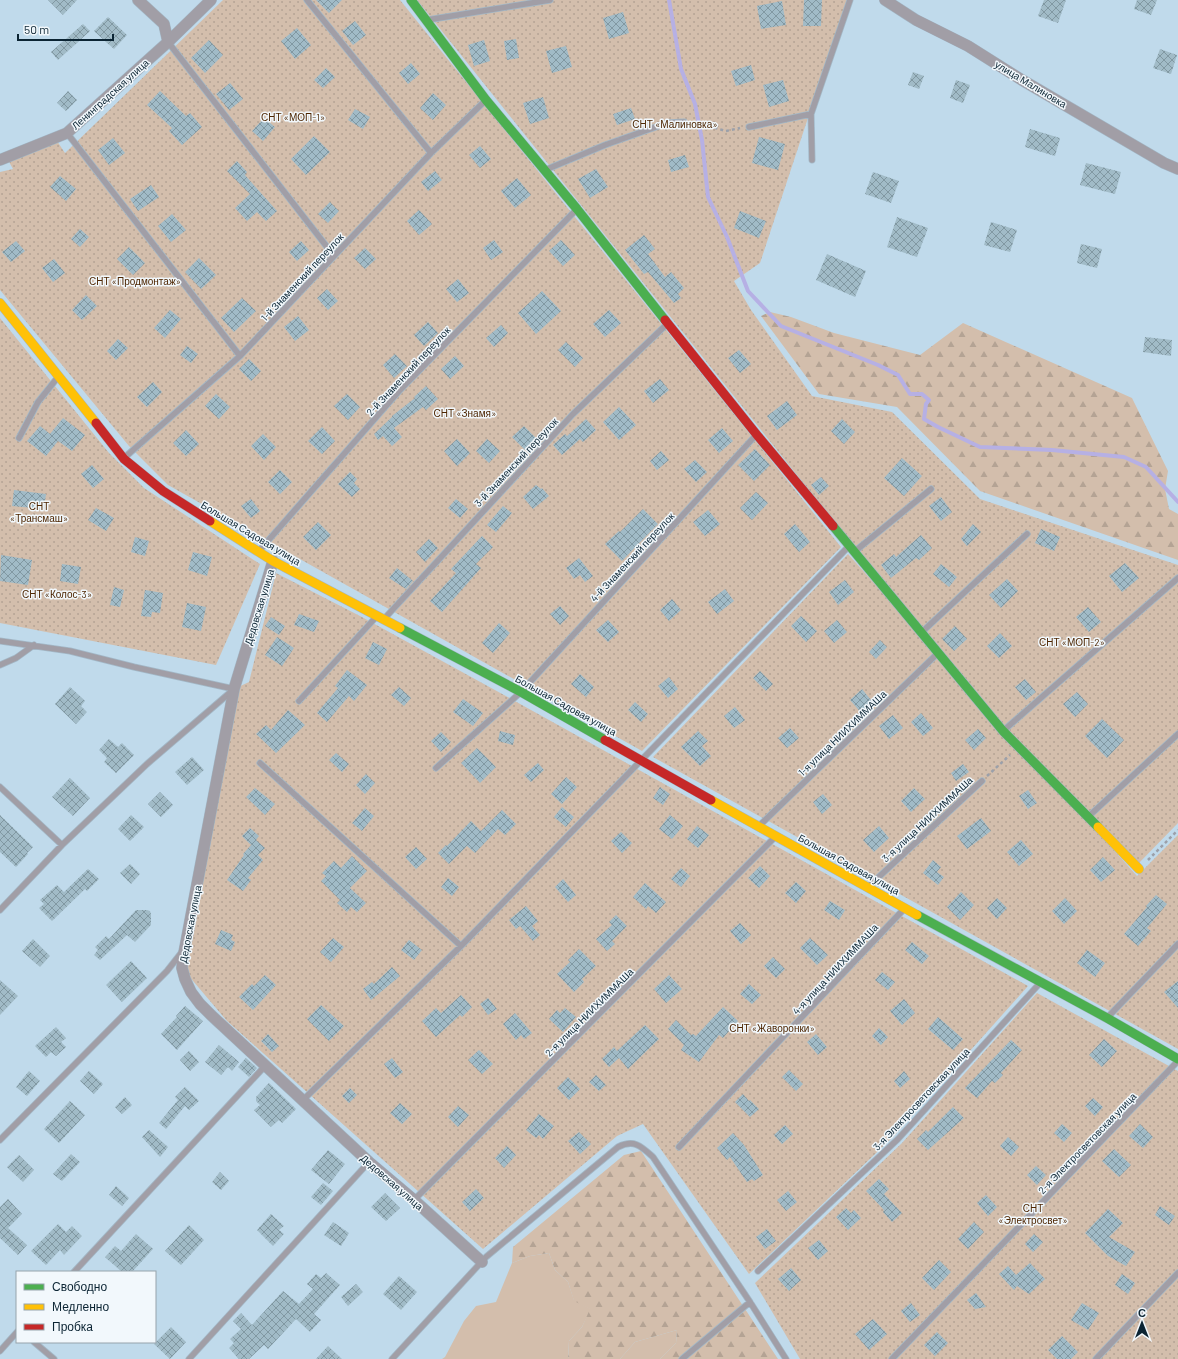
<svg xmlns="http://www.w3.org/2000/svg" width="1178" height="1359" font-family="Barlow,sans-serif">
  <defs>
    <pattern id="forest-firs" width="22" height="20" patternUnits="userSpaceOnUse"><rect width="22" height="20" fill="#d3beac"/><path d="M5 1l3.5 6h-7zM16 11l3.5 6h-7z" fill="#b4a394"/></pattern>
    <pattern id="garden-dots" width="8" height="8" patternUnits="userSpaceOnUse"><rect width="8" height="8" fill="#d3beac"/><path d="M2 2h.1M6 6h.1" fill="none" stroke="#b4a394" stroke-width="1.8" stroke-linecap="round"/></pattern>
    <pattern id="building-cross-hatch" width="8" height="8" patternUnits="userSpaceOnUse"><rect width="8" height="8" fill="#a1bbc7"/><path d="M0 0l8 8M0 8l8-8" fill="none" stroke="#8198a2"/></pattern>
  </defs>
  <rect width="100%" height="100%" fill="#c0daeb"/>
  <path fill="#d3beac" d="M549 1253 555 1270 568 1282 574 1300 591 1309 582 1327 569 1341 568 1359H442L445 1357 464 1321 476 1306 496 1302 512 1263 530 1256Z
    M677 1330 676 1343 660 1359H620L635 1342Z"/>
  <path fill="url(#forest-firs)" d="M770 312 791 317 834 333 920 355 963 323 1132 398 1168 471 1165 489 1169 509 1178 514V560L980 491 897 407 819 394 761 316Z
    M641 1151 778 1359H660L676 1343 677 1330 635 1342 620 1359H568L569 1341 582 1327 590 1309 574 1301 568 1282 555 1270 549 1253 530 1256 512 1263 513 1247 624 1155Z"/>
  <path fill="url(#garden-dots)" d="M223 0H400L841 547 642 751 168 485 129 446 0 290V172L13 169 8 160 57 141 65 153Z
    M417 0H847L760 263 734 281 751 310 812 396 892 412 980 499 1178 565V823L1139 863 1013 736 821 505Z
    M0 318 109 453 144 488 260 564 216 665 0 623Z
    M848 554 1137 876 1178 835V1049L653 757Z
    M276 573 360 616 504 695 1028 986 894 1136 749 1274 643 1124 617 1136 483 1249 227 1021 182 968 234 689 249 682Z
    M1037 993 1178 1071V1359H800L755 1283 902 1143Z"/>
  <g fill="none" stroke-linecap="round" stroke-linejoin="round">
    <path stroke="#b6b0e4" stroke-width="4" d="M669 0 681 69 695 104 702 140 708 197 727 237 748 291 781 326 878 365 898 375 910 394H922L929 400 926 404 924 419 938 427 980 447 1052 450 1124 457 1146 467 1178 502"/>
  </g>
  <path fill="url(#building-cross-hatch)" d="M48 0H77L63 15Z
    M316 0H342L329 13Z
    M804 0H822L821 26H803Z
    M1044 0H1066L1058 23 1038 16Z
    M1137 0H1157L1151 15 1134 9Z
    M782 1 786 25 761 29 757 6Z
    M623 12 629 33 609 39 603 18Z
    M108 17 127 35 114 49 94 31Z
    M355 21 366 35 353 45 342 31Z
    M83 24 90 31 58 60 51 52Z
    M297 28 311 45 295 59 281 41Z
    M516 39 519 58 507 60 504 41Z
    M209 40 223 55 205 73 191 58Z
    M484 40 490 61 474 66 468 45Z
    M566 46 572 67 552 73 546 51Z
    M1160 49 1177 55 1171 74 1153 68Z
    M411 63 420 74 408 84 399 73Z
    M751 65 755 80 736 86 731 71Z
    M326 68 335 77 323 88 314 80Z
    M913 72 924 76 919 89 908 85Z
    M783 80 789 101 769 107 763 85Z
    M956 80 970 85 963 103 950 98Z
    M230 83 243 99 229 110 216 94Z
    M68 91 77 100 66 111 57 103Z
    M160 91 186 116 190 113 202 127 182 145 169 131 172 128 147 105Z
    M433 93 446 105 433 120 420 108Z
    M543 97 549 118 530 124 523 103Z
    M631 108 635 119 617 125 613 114Z
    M355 109 370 117 363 129 348 120Z
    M264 118 275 127 263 141 252 131Z
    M1030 129 1060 138 1055 156 1025 147Z
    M314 136 330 152 306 175 291 159Z
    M759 137 785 144 778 170 752 163Z
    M113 138 125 153 109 165 98 150Z
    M480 146 491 159 480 168 469 155Z
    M685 155 689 167 671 172 668 160Z
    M237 161 247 172 245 175 277 211 266 221 257 212 247 221 235 208 250 194 227 171Z
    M1086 163 1121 172 1115 194 1080 185Z
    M596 169 608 187 590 198 578 179Z
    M435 171 442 180 428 191 421 182Z
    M873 172 899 181 891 203 865 194Z
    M60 176 76 189 66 201 50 187Z
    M517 178 531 195 515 208 501 191Z
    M151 185 159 197 138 211 130 199Z
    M330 202 339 211 328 223 318 214Z
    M419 210 432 224 419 235 407 221Z
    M740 211 766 221 759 238 734 228Z
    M172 214 186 230 171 242 158 226Z
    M897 217 928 228 917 257 887 247Z
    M991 222 1017 230 1010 252 984 245Z
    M80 229 89 237 80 247 71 239Z
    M644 235 655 249 648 254 665 277 671 272 684 288 678 294 681 298 674 303 648 272 644 274 625 250Z
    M494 240 503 252 491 260 483 248Z
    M561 240 575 255 563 266 549 251Z
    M16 241 25 251 11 262 2 252Z
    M301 241 309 250 297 261 289 252Z
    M1081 244 1102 249 1097 268 1077 263Z
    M129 247 145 263 133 275 117 259Z
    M365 248 376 259 365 269 354 258Z
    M827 254 866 271 855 297 816 280Z
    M199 258 216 275 201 289 185 272Z
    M54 259 65 273 53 282 42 268Z
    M458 279 469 293 457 302 446 289Z
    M327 289 338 301 328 310 317 298Z
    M542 291 561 311 536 334 518 313Z
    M86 295 97 306 82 320 72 310Z
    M242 298 256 311 234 332 221 318Z
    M170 310 181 319 165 338 154 328Z
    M609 310 621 323 605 337 593 324Z
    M298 316 309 330 295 341 284 327Z
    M428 322 438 333 424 346 414 335Z
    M501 325 508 333 494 347 486 338Z
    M1145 337 1172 340 1171 356 1143 352Z
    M118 339 128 348 116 360 107 351Z
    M566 342 583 358 575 367 558 350Z
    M187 346 198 354 191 363 180 355Z
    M739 350 751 364 740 373 728 358Z
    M395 354 407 366 394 378 383 365Z
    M455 356 464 366 450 379 441 369Z
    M249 359 261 371 251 381 239 369Z
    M660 379 669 390 653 403 644 391Z
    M153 382 162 392 147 407 137 397Z
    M426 386 438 399 426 410 423 407 394 428 402 437 392 446 383 436 378 440 374 434 392 417V416L415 398 414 397Z
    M216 394 230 407 219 419 205 406Z
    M347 394 360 407 348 420 334 406Z
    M787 401 797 415 777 430 767 416Z
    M619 407 636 425 619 440 603 422Z
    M63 418 85 435 72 451 58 441 46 456 27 441 40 426 50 434Z
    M586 419 596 430 583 442 580 439 562 455 553 445 565 434 567 436Z
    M842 419 855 432 844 444 831 431Z
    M524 426 537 439 525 450 512 437Z
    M322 427 335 441 322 454 308 441Z
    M722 428 733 441 719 453 708 440Z
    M186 430 199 444 186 456 173 443Z
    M263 434 276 447 264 460 251 446Z
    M457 439 470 453 457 466 444 451Z
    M487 439 500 451 489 463 476 451Z
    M755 449 770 465 754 481 738 465Z
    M661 451 669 460 657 470 650 461Z
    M902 458 922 476 904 496 884 478Z
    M695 460 707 472 696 482 684 469Z
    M92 465 104 479 93 488 81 474Z
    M280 470 292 482 280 494 268 482Z
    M350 472 357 479 354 483 360 489 352 497 338 484Z
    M821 477 829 486 819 495 811 485Z
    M536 485 541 489 542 488 549 496 533 509 523 497Z
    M14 490 46 494 44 509 12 506Z
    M756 492 768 503 752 520 740 508Z
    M941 497 952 512 941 521 929 506Z
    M251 499 260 511 251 518 241 506Z
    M456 499 468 509 460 518 448 508Z
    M503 506 512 513 496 532 487 525Z
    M96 508 114 518 106 531 88 520Z
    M643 509 658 524 622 561 605 544 619 531 620 532Z
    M708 510 720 524 705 536 693 522Z
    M318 522 331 535 316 550 303 537Z
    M795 524 810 542 799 552 784 534Z
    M973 524 981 532 967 546 961 539Z
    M1041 529 1060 537 1054 551 1035 543Z
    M921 535 932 548 919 560 916 558 891 578 881 565 894 554 896 557Z
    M482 536 493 547 476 564 481 568 442 612 430 601 456 573 451 569Z
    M135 537 149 541 145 556 131 552Z
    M429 539 438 548 425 562 416 552Z
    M193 552 212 557 207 576 188 570Z
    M1 555 32 560 28 585 0 581Z
    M579 558 593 576 585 582 580 575 574 579 566 568Z
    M1125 563 1139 578 1122 592 1109 576Z
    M62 564 81 567 78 584 60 581Z
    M941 564 957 577 949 587 933 574Z
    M397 568 413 581 406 589 389 578Z
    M1007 579 1018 591 1001 608 989 595Z
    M845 580 854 592 838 605 829 592Z
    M114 587 124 590 120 607 110 605Z
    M725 589 734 601 717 614 708 602Z
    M145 590 163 593 160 613 152 612 151 617 141 616Z
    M672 599 681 610 669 621 660 610Z
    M187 603 206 607 201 631 182 627Z
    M560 606 569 616 560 625 550 614Z
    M1088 607 1101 622 1089 632 1076 617Z
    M299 614 319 621 314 632 294 625Z
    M801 616 817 631 806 642 791 626Z
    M271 617 285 626 279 635 265 626Z
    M608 620 619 632 608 642 596 630Z
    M837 620 847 632 834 643 824 631Z
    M499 623 510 633 493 653 482 643Z
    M955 626 967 639 954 651 942 639Z
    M1000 633 1012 646 999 658 987 646Z
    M277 637 294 648 282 666 265 655Z
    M880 640 887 647 876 659 869 652Z
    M373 642 387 649 379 665 365 658Z
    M347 670 367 685 354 701 349 696 327 722 317 713 338 688 335 686Z
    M760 671 773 684 766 691 753 678Z
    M580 674 594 687 586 697 571 684Z
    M669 677 678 689 668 698 658 686Z
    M1025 679 1036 692 1026 700 1015 687Z
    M70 687 85 701 81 706 87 712 76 724 55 704Z
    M399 687 411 698 404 706 391 695Z
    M862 689 875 705 863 715 850 700Z
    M1077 692 1088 704 1075 717 1063 704Z
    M463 699 483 713 473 726 453 712Z
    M635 702 648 714 641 722 628 710Z
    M735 707 745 720 734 728 724 716Z
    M288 710 305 725 276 753 256 734 266 725 271 730Z
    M921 713 933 728 923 736 911 722Z
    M893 715 903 728 889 739 879 726Z
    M1102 719 1124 740 1107 758 1085 736Z
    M790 728 799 738 787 748 778 738Z
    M978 729 986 738 974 750 965 740Z
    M500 731 515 735 513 745 498 741Z
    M698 731 708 741 702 746 711 756 700 766 681 747Z
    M441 732 451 742 441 752 431 741Z
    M109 739 118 747 122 743 134 755 116 773 104 762 107 758 99 750Z
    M477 748 496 767 480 783 461 763Z
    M336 753 349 764 342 772 329 760Z
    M192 757 204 770 187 785 175 772Z
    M538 763 544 770 531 782 524 775Z
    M963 764 969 772 956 781 951 773Z
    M366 774 375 783 365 794 356 785Z
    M566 777 577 787 562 804 551 794Z
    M70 778 90 798 73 816 52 797Z
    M660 787 670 794 663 805 653 798Z
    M255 788 275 804 265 815 246 797Z
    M914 788 925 799 911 812 901 801Z
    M1028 790 1037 803 1028 809 1019 796Z
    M160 792 173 805 161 817 148 804Z
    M823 794 832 805 822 814 813 802Z
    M562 807 574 817 566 827 554 817Z
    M365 808 374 816 362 831 352 823Z
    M502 810 516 824 505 835 498 829 475 853 467 846 449 864 438 853 446 845 447 846 471 821 481 831Z
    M0 815 33 847 27 853 28 854 16 867 0 852Z
    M131 815 144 827 130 841 118 829Z
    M670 815 683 826 672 839 659 829Z
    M981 818 991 831 967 849 957 836Z
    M697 826 709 835 698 848 687 839Z
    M879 826 889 838 874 852 863 840Z
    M250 828 259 836 256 840 265 848 258 855 263 860 248 878 251 880 243 891 227 880 244 855 243 854 252 844 251 845 242 836Z
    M621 832 632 843 622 853 611 841Z
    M1021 840 1033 854 1019 866 1007 852Z
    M416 847 427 859 416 869 405 857Z
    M352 856 367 871 350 888 366 903 357 912 351 907 347 912 337 903 340 900 321 881 326 876 322 873 334 861 341 868Z
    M1103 857 1115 870 1101 882 1090 870Z
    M933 860 941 867 937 872 944 877 938 885 923 873Z
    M130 864 140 874 131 884 120 873Z
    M760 866 770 876 759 888 748 878Z
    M681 868 690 876 681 887 671 879Z
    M88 869 99 879 87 891 85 889 52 921 39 908 44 904 40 900 57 885 64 892Z
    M448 878 459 887 452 896 441 887Z
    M563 879 576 895 568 902 555 887Z
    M796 882 806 891 796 903 785 893Z
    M645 883 666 902 656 913 648 906 646 909 633 897Z
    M961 892 974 905 960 920 947 907Z
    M1156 895 1167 904 1147 928 1151 931 1138 946 1124 934 1147 907 1146 906Z
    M997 898 1007 908 997 919 987 908Z
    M1065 898 1077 911 1064 924 1052 911Z
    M830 901 845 910 839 920 824 910Z
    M526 906 538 921 532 926 540 935 533 941 520 926 516 929 509 920Z
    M136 910H147L150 911 151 914V925L135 942 127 935 100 960 94 955 98 950 95 947 106 936 109 939Z
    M616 915 627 926 612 941 615 944 607 951 596 939 612 925 609 922Z
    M740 923 751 935 741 944 730 931Z
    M221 930 233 935 231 940 235 942 231 951 215 944Z
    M333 938 344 947 331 962 320 952Z
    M810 938 828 955 817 965 800 948Z
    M33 939 50 956 40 967 22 951Z
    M409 940 422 950 414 960 401 950Z
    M912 942 929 956 922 964 905 950Z
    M579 949 596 966 582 979 584 982 574 992 557 974 570 962 568 960Z
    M1087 950 1105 963 1095 977 1077 963Z
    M773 957 785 969 776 978 764 966Z
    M131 961 147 978 122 1002 106 985Z
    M392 967 400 976 371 1000 363 989 372 982 374 984Z
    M882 972 895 982 888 990 875 980Z
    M265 975 276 985 253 1010 239 997 252 984 254 986Z
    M669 975 682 989 666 1003 654 989Z
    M0 980 18 996 0 1015Z
    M1178 981V1008L1164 992Z
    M749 984 761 995 752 1004 740 994Z
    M461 995 472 1007 462 1017 460 1015 436 1037 422 1021 436 1008 441 1013Z
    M488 998 497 1009 488 1015 480 1004Z
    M904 999 915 1013 902 1025 890 1011Z
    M321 1005 344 1026 329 1041 307 1019Z
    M185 1006 203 1021 177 1050 161 1034 177 1017 176 1016Z
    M723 1007 738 1021 723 1038 719 1035 699 1062 681 1050 684 1045 668 1029 676 1020 691 1035 693 1034 696 1036Z
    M565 1008 576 1017 563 1032 549 1019 557 1010 560 1013Z
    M515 1013 532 1033 524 1039 521 1035 516 1040 503 1024Z
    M938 1017 963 1039 953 1050 928 1029Z
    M645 1025 659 1039 628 1069 619 1058 609 1067 602 1059 614 1047 617 1051Z
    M56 1027 66 1038 61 1042 66 1047 56 1056 51 1052 46 1057 35 1046Z
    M879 1028 888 1037 881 1045 872 1036Z
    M268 1034 279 1046 272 1052 261 1041Z
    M816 1034 827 1047 818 1055 807 1042Z
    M1104 1039 1117 1051 1102 1067 1089 1055Z
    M1011 1040 1022 1050 1001 1073 1003 1075 995 1083 992 1081 977 1098 965 1088Z
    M219 1045 239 1062 232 1071 228 1067 221 1075 205 1062Z
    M479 1050 493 1064 482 1074 468 1060Z
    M189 1051 199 1062 190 1071 180 1060Z
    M246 1058 257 1068 249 1077 238 1067Z
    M392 1058 403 1072 395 1078 384 1064Z
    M789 1070 803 1084 796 1091 782 1077Z
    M29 1071 40 1081 27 1096 16 1087Z
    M89 1071 103 1084 94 1094 80 1081Z
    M904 1071 910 1079 900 1088 894 1081Z
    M596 1075 606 1085 599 1091 589 1082Z
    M568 1077 580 1089 569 1100 557 1088Z
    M269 1083 296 1109 282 1123 279 1120 271 1127 254 1110 260 1105 256 1101V1097Z
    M185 1087 199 1101 189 1110 185 1106 166 1129 159 1123 178 1100 175 1097Z
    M350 1088 357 1095 349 1103 342 1096Z
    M743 1094 749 1101 750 1100 759 1109 750 1117 735 1102Z
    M125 1097 132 1105 122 1114 115 1107Z
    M1093 1098 1103 1107 1095 1116 1085 1106Z
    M70 1101 85 1115 59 1143 44 1129Z
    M400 1103 412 1114 402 1124 390 1113Z
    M458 1106 469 1115 458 1127 448 1117Z
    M953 1107 964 1118 928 1150 917 1139 926 1130 928 1132Z
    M539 1114 554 1126 543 1139 539 1135 536 1138 526 1130Z
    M1062 1124 1072 1133 1064 1142 1054 1133Z
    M1140 1124 1153 1137 1143 1148 1129 1136Z
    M785 1125 793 1134 782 1144 774 1135Z
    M149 1130 168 1147 160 1157 142 1137Z
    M579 1132 591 1144 580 1154 568 1141Z
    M733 1133 744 1145 763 1175 754 1181 752 1179 747 1182 730 1157 727 1160 717 1148Z
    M1008 1137 1019 1147 1011 1156 1000 1146Z
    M507 1146 516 1155 504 1168 495 1158Z
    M1114 1149 1131 1165 1119 1177 1102 1161Z
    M328 1150 345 1164 329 1184 311 1170Z
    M71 1154 80 1162 62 1181 53 1174Z
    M19 1155 34 1170 23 1182 7 1167Z
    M1036 1166 1046 1175 1037 1185 1027 1175Z
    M220 1172 229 1181 221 1190 212 1182Z
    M879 1179 889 1189 884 1194 902 1213 892 1222 883 1212 884 1210 866 1191Z
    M323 1183 333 1191 321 1205 311 1197Z
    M116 1186 129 1198 122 1206 109 1195Z
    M476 1189 484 1198 470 1211 462 1202Z
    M788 1191 797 1202 786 1211 777 1200Z
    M385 1193 400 1208 386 1221 371 1207Z
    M986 1195 997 1207 988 1216 977 1203Z
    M8 1199 22 1214 8 1228 27 1245 18 1255 0 1238V1207Z
    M1160 1206 1175 1216 1169 1225 1155 1215Z
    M846 1208 851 1213 854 1210 861 1218 848 1230 836 1217Z
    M1108 1209 1123 1223 1109 1237 1135 1252 1126 1266 1108 1256 1085 1233Z
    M271 1214 284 1226 279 1230 284 1234 273 1246 257 1230Z
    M333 1222 349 1233 341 1246 324 1235Z
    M974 1222 984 1232 968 1249 958 1239Z
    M58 1224 66 1232 72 1226 82 1236 64 1255 60 1250 46 1265 31 1251Z
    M189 1225 204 1240 181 1265 165 1251Z
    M767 1229 776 1241 765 1249 756 1237Z
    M136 1234 153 1249 132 1272H122L105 1257 115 1246 121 1251Z
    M1034 1234 1043 1242 1033 1252 1025 1244Z
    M819 1240 828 1251 818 1260 808 1248Z
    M939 1260 951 1272 934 1290 922 1278Z
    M1030 1263 1045 1279 1029 1294 1017 1286 1014 1290 999 1274 1008 1266 1016 1275Z
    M791 1268 801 1280 789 1291 778 1279Z
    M326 1273 340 1285 314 1314 321 1320 310 1332 296 1319 268 1349 264 1345 249 1359H239L229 1348 234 1343 230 1339 241 1329 233 1321 241 1313 252 1325 283 1291 299 1304 313 1289 307 1284 316 1274 321 1278Z
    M1122 1274 1135 1283 1128 1294 1115 1285Z
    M399 1276 417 1292 401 1310 383 1294Z
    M356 1284 363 1292 348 1306 341 1297Z
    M976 1293 986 1307 975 1309 967 1300Z
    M911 1303 920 1315 910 1322 901 1311Z
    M1082 1303 1099 1313 1088 1330 1071 1320Z
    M873 1319 887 1334 869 1350 855 1334Z
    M171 1327 186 1342 170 1359 154 1344Z
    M937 1332 948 1343 935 1356 924 1345Z
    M1062 1336 1078 1352 1071 1359H1057L1048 1350Z
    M328 1346 342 1359H316Z"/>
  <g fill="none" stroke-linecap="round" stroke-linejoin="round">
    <defs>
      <path id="lane" d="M307 0 431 153
        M427 20 550 0
        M168 42 334 256
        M811 114 812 160
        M749 127 811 114 850 0
        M67 133 240 356
        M545 170 605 145 667 123 684 122
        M19 438 38 402 58 377
        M124 458 240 356 431 153 486 100
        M259 551 400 390 576 210
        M854 552 931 489
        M384 619 573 414 667 324
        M922 632 1027 534
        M0 641 70 651 134 667 234 689
        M0 665 16 658 34 645
        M299 701 377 616
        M1003 731 1178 578
        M260 763 461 946
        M436 768 521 692 756 435
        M0 787 62 845
        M1089 816 1178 734
        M760 825 938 653
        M868 887 982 781
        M0 910 62 845 147 764 233 690
        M1107 1018 1178 944
        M303 1100 461 946 849 546
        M0 1140 167 971 182 952
        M679 1147 904 909
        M414 1200 775 837
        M758 1271 898 1139 1040 983
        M74 1272 265 1066
        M34 1342 54 1359
        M0 1351 17 1332
        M189 1359 369 1162
        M392 1359 486 1257 618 1147C634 1139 641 1146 653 1157L750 1302 786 1359
        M682 1359 750 1302
        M892 1359 1178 1061
        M1096 1359 1178 1273"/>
      <path id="street" d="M885 0 916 20 968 46 1022 80 1164 163 1178 169
        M168 42 211 0
        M0 160 67 133 168 42 164 24 138 0
        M273 561 234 689 183 958 182 968 185 979 191 992 200 1004 211 1015 369 1162 414 1200 482 1262"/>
      <path id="fast" d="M411 0 486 100 577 209 665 320
        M833 526 1003 731 1098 827
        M400 628 521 692 605 740
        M917 915 1107 1018 1178 1059"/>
      <path id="slow" d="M0 303 96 423
        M210 521 273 561 400 628
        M711 800 917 915
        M1098 827 1139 869"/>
      <path id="jam" d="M665 320 757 435 833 526
        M96 423 124 459 163 491 210 521
        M605 740 711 800"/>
    </defs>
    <use href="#lane" stroke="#a3b8c7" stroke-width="7"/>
    <use href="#street" stroke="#a3b8c7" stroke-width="12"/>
    <use href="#fast" stroke="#a3b8c7" stroke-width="10"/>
    <use href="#slow" stroke="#a3b8c7" stroke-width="10"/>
    <use href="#jam" stroke="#a3b8c7" stroke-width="10"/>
    <path stroke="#9ba0aa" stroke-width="2.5" stroke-dasharray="3 3" stroke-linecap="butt" d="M691 123 705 125 726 131 740 128
      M987 776 1010 755
      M1148 860 1178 830"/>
    <use href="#lane" stroke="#a19ea6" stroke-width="5.5"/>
    <use href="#street" stroke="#a19ea6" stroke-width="11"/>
    <use href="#fast" stroke="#4caf50" stroke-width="9"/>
    <use href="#slow" stroke="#ffc107" stroke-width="9"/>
    <use href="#jam" stroke="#c62828" stroke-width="9"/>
  </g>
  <g text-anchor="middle" stroke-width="3" stroke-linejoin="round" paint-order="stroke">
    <g font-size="10" fill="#0b2433" stroke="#f2f8fc">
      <text transform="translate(1031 84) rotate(31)" y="4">улица Малиновка</text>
      <text transform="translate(110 94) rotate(-42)" y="4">Ленинградская улица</text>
      <text transform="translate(302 277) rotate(-47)" y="4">1-й Знаменский переулок</text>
      <text transform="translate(408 371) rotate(-47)" y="4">2-й Знаменский переулок</text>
      <text transform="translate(516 462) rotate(-47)" y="4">3-й Знаменский переулок</text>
      <text transform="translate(251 533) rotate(31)" y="4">Большая Садовая улица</text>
      <text transform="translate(632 557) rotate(-47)" y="4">4-й Знаменский переулок</text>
      <text transform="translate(259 607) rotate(-73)" y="4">Дедовская улица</text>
      <text transform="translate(566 705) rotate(29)" y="4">Большая Садовая улица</text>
      <text transform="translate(842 733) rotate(-44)" y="4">1-я улица НИИХИММАШа</text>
      <text transform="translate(927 819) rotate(-43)" y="4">3-я улица НИИХИММАШа</text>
      <text transform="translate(849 864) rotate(29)" y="4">Большая Садовая улица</text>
      <text transform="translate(190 924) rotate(-79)" y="4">Дедовская улица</text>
      <text transform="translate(835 969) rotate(-47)" y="4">4-я улица НИИХИММАШа</text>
      <text transform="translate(589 1012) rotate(-45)" y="4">2-я улица НИИХИММАШа</text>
      <text transform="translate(921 1099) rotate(-47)" y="4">3-я Электросветовская улица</text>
      <text transform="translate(1087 1143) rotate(-46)" y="4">2-я Электросветовская улица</text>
      <text transform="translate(392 1182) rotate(41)" y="4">Дедовская улица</text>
    </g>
    <g font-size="10" fill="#4d2500" stroke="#f2f8fc">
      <text x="293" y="121">СНТ «МОП-1»</text>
      <text x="675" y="128">СНТ «Малиновка»</text>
      <text x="135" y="285">СНТ «Продмонтаж»</text>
      <text x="465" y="417">СНТ «Знамя»</text>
      <text x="39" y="510">СНТ<tspan x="39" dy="12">«Трансмаш»</tspan></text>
      <text x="57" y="598">СНТ «Колос-3»</text>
      <text x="1072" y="646">СНТ «МОП-2»</text>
      <text x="772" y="1032">СНТ «Жаворонки»</text>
      <text x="1033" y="1212">СНТ<tspan x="1033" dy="12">«Электросвет»</tspan></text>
    </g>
  </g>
  <rect x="16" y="1271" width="140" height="72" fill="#f2f8fc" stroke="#96a3ac"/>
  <rect x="24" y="1284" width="20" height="6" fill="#4caf50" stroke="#96a3ac"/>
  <text x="52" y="1291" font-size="12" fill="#0b2433">Свободно</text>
  <rect x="24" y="1304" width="20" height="6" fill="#ffc107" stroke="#96a3ac"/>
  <text x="52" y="1311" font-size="12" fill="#0b2433">Медленно</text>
  <rect x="24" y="1324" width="20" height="6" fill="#c62828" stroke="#96a3ac"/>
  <text x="52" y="1331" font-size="12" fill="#0b2433">Пробка</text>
  <g transform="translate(1142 1323)" stroke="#f2f8fc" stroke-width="3" paint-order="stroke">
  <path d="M0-3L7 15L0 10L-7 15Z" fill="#0b2433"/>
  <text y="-6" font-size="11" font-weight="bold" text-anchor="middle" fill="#0b2433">С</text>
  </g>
  <path d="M18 34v6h95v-6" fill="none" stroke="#0b2433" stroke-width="2"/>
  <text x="24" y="34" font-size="12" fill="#0b2433" stroke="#f2f8fc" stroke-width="3" paint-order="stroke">50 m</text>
</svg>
